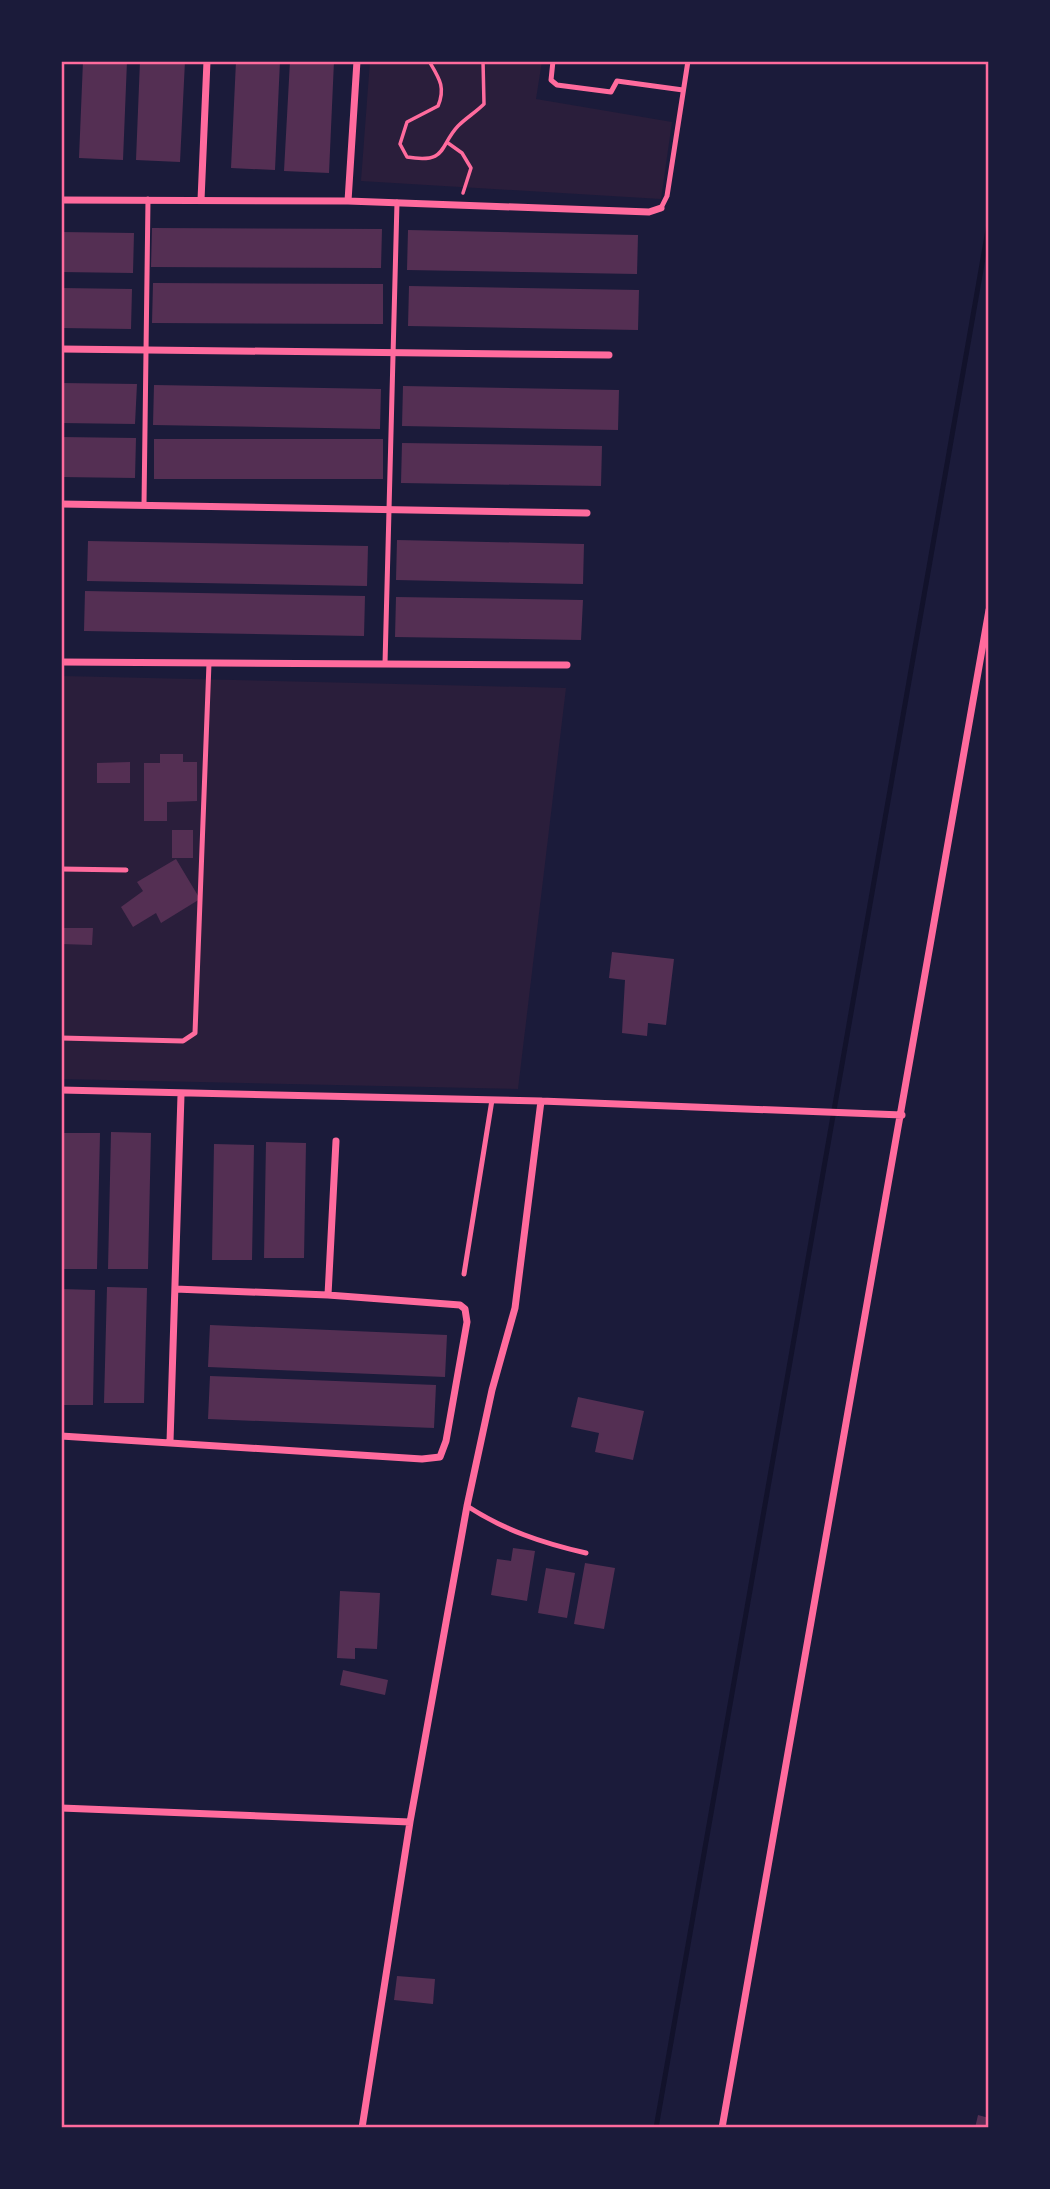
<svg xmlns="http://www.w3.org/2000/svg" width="1050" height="2189" font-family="Lato,sans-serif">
  <rect width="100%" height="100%" fill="#1b1b3a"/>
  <path fill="#2a1e3b" d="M370 61H542L536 99 672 122 661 199 361 181Z
    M63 676 566 688 518 1089 61 1079Z"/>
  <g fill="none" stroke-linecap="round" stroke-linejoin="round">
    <path stroke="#12122b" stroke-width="5" d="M656 2128 989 224"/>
  </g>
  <path fill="#542f53" d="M83 61H127L123 160 79 158Z
    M140 61H185L180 162 136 160Z
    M236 61H280L275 170 231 168Z
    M290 61H334L329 173 284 171Z
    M152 228 382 229 381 268 151 267Z
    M408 230 638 235 637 274 407 270Z
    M61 232 134 233 133 273 61 272Z
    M153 283 383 284V324L152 323Z
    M409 286 639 290 638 330 408 326Z
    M61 288 132 289 131 329 61 328Z
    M61 383 137 384 135 424 61 423Z
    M154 385 381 389 380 429 153 425Z
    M403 386 619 390 618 430 402 426Z
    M61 437 136 438 135 478 61 477Z
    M154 439H383V479H154Z
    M402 443 602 446 601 486 401 483Z
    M397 540 584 544 583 584 396 580Z
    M88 541 368 546 367 586 87 581Z
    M85 591 365 596 364 636 84 631Z
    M396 597 583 600 581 640 395 637Z
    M160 754H183V762H197V801L167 802V821H144V763H160Z
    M130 762V783H97V763Z
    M172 830H193V858H172Z
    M176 859 200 899 161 923 156 913 133 927 121 907 143 891 137 882Z
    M61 928H93L92 945 61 944Z
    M612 952 674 959 666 1025 648 1023 647 1036 622 1033 625 980 609 978Z
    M111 1132 151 1133 148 1269H108Z
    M61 1133H100L97 1269H61Z
    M266 1142 306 1143 304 1258H264Z
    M214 1144 254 1145 252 1260H212Z
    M107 1287 147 1288 144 1403H104Z
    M61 1289 95 1290 93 1405H61Z
    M210 1325 447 1335 445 1377 208 1367Z
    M210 1376 436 1385 434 1428 208 1419Z
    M578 1397 644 1411 633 1460 595 1452 599 1433 571 1427Z
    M513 1548 535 1551 527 1601 491 1595 497 1559 511 1561Z
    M585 1563 615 1568 604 1629 574 1624Z
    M546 1568 575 1573 567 1618 538 1613Z
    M340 1591 380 1593 377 1649 355 1648V1659L337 1658Z
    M343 1670 388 1680 385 1695 340 1685Z
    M397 1976 435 1979 433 2004 394 2000Z
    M978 2115 989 2118V2128H975Z"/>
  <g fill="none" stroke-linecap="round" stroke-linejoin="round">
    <path stroke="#ff6b9d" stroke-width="3.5" d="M429 61C439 78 446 87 438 106L407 122 400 144 407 157C448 164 439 146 458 126 466 118 476 112 484 104L483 61
      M448 143 462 153 471 168 463 193"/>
    <path stroke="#ff6b9d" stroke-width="5" d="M553 61 551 80 557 85 611 92 617 81 683 90
      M661 208 667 196 688 61
      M144 505 148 199
      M385 664 397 202
      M61 869 126 870
      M61 1038 183 1041 195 1033 209 663
      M464 1274 492 1100
      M467 1506C504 1530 542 1543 586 1553"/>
    <path stroke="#ff6b9d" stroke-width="7" d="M61 200 348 201 649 212 661 208
      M201 200 207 61
      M348 201 357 61
      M61 349 609 355
      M61 504 587 513
      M61 662 567 665
      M61 1090 541 1101 902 1115
      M328 1295 336 1141
      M61 1436 422 1459 440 1457 446 1441 467 1322 465 1309 460 1305 328 1295 175 1289
      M170 1442 181 1095
      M61 1808 410 1822
      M362 2128 410 1822 467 1506 492 1390 515 1308 541 1101
      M722 2128 989 610"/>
  </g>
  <rect width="1050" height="2189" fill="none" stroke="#1b1b3a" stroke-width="126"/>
  <rect x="63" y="63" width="924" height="2063" fill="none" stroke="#ff6b9d" stroke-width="2.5"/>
</svg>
